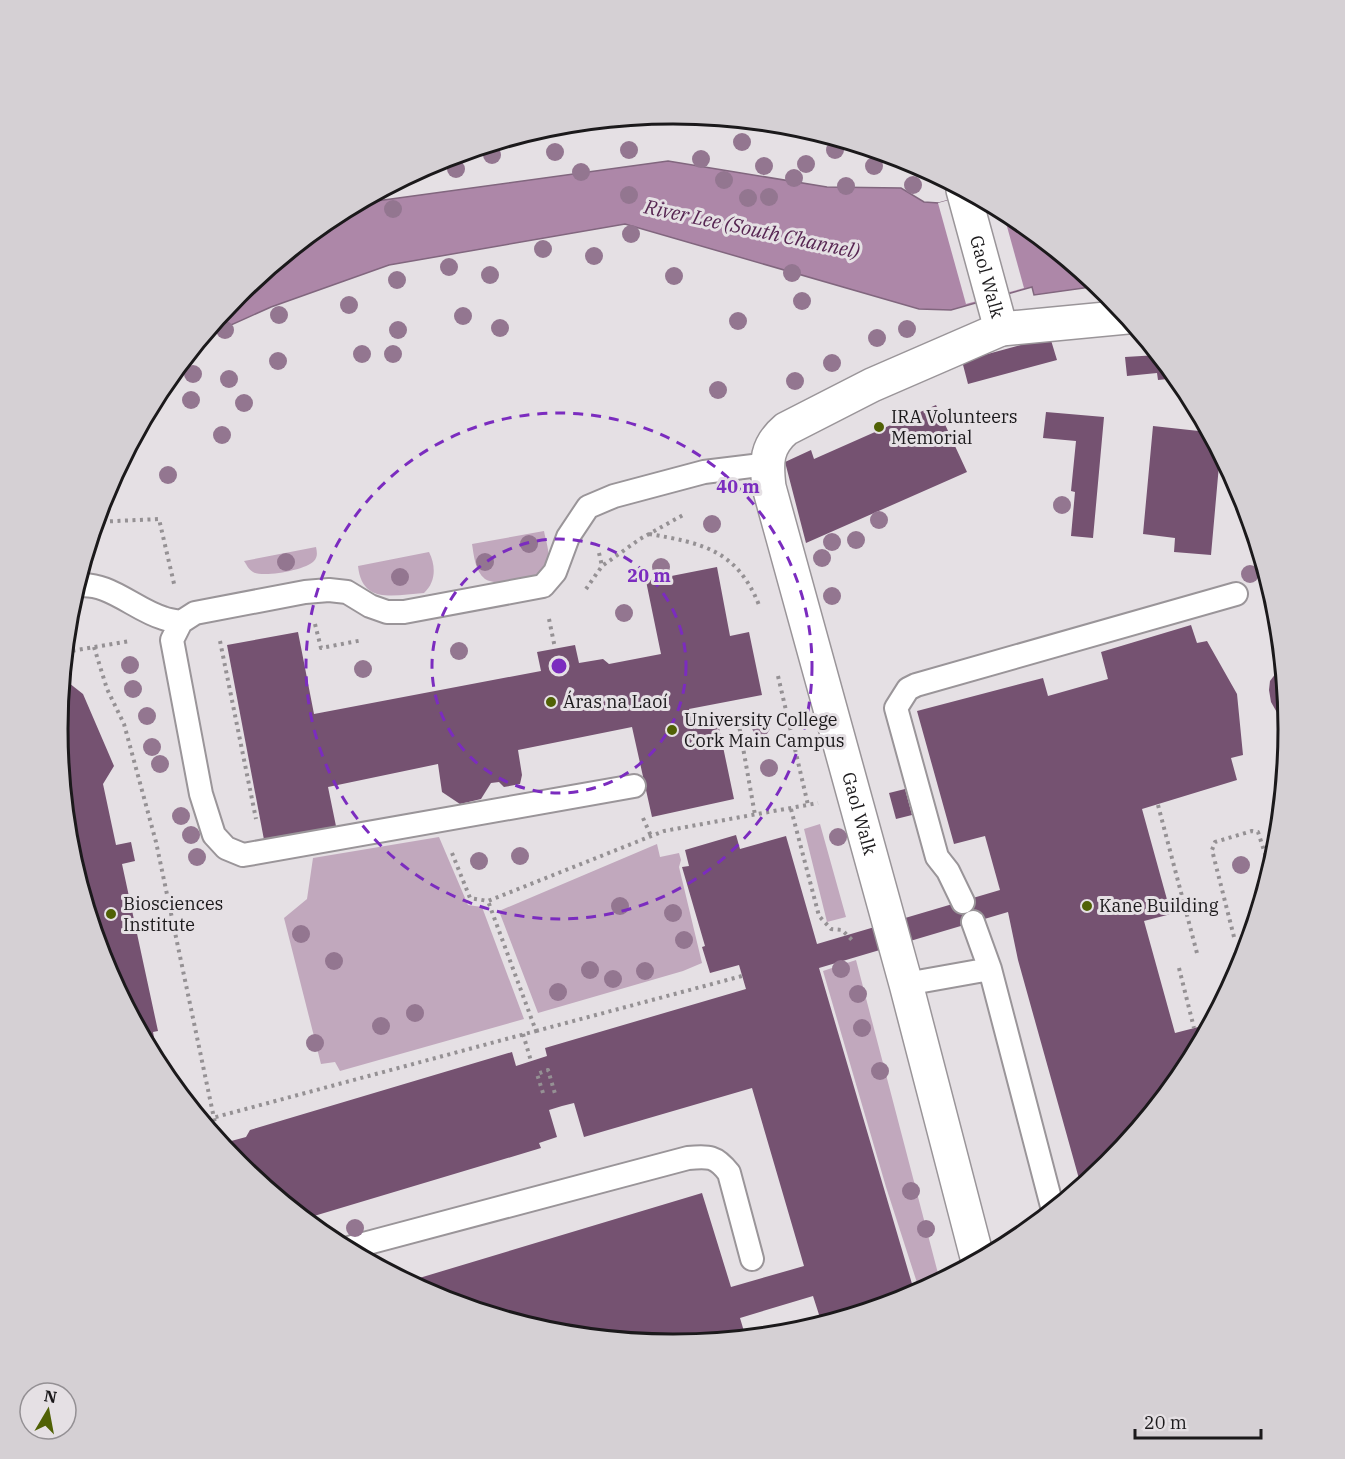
<svg xmlns="http://www.w3.org/2000/svg" width="1345" height="1459" font-family="'IBM Plex Serif',serif">
  <rect width="100%" height="100%" fill="#e5e0e4"/>
  <path fill="#c1a8bd" d="M544 531C546 542 552 557 546 568 539 580 496 587 485 579 475 571 474 556 472 544Z
    M316 547C317 552 318 557 314 561 306 570 263 578 253 572 248 569 247 565 244 561Z
    M429 552C436 566 436 582 424 593 395 595 362 605 358 566Z
    M820 824 846 917 827 922 804 829Z
    M439 837 468 905 482 907 524 1019 340 1071 335 1062 321 1064 284 918 307 899 313 858Z
    M657 844 660 857 679 853 681 860 679 867 702 963 683 971 538 1013 499 911Z
    M856 960 940 1281 920 1292 886 1187 823 971Z"/>
  <path fill="#ad87a8" stroke="#81667e" stroke-width="1.5" d="M668 161 827 187 901 188 924 202 939 203 971 194 1015 218 1098 286 1034 295 1032 287 951 310 919 309 625 224 389 265 271 307 202 338 238 294 331 218 369 202Z"/>
  <path fill="#e5e0e4" d="M971 194 1003 212 1024 288 966 304 938 203Z"/>
  <path fill="#755271" d="M1050 337 1057 360 968 384 962 361Z
    M1158 355 1177 378 1158 380 1157 373 1127 376 1125 357Z
    M936 405 967 472 806 543 785 462 811 450 814 459Z
    M1046 412 1104 417 1093 538 1071 536 1075 492 1071 491 1076 441 1043 438Z
    M1153 426 1208 432 1220 454 1211 555 1174 552 1175 538 1143 534Z
    M717 567 730 636 749 632 762 695 689 709 694 729 718 723 734 799 652 817 632 727 518 750 522 775 520 784 504 787 499 782 491 783 481 799 460 804 442 792 438 764 328 787 337 831 265 845 227 645 298 632 314 714 541 671 537 652 575 645 579 663 603 659 609 664 661 654 646 581Z
    M1191 625 1197 643 1207 641 1237 694 1243 755 1231 758 1237 780 1142 809 1171 914 1144 921 1175 1033 1210 1024 1184 1072 1107 1165 1081 1186 1018 960 1008 912 819 968 915 1294 908 1298 822 1324 813 1296 740 1318 746 1338 672 1345 552 1333 437 1298 406 1282 702 1193 731 1287 804 1266 752 1088 584 1137 574 1103 562 1106 549 1110 557 1137 539 1143 541 1148 304 1219 237 1164 220 1144 246 1137 250 1130 512 1052 516 1066 547 1056 545 1048 746 989 739 965 710 973 702 947 705 946 682 867 689 866 685 850 736 835 740 849 786 836 817 944 1000 890 985 836 954 844 917 711 1043 678 1048 696 1108 679 1101 652Z
    M64 661 69 683 83 694 114 766 103 784 116 845 131 842 135 861 122 864 158 1031 153 1032 160 1071 104 965 69 849 57 729Z
    M1282 665 1288 730V732L1271 702 1269 690 1270 681Z
    M905 789 912 815 896 819 889 793Z"/>
  <g fill="none" stroke-linecap="round" stroke-linejoin="round">
    <defs>
      <path id="service" d="M76 586C107 580 135 610 163 618 168 620 175 621 181 622
        M634 786 243 855 226 848 214 835 201 794 172 640 181 622 195 613 305 592 329 590 347 592 370 606 387 612H404L543 586 555 572 568 537 588 507 614 496 704 472 768 464
        M963 902 948 871 937 857 896 708 908 689 916 685 1236 594
        M973 922 990 969 1053 1210
        M906 984 990 969
        M345 1249 688 1158C709 1156 716 1156 729 1173L752 1259"/>
      <path id="minor" d="M1001 329 1127 317"/>
      <g id="tertiary">
        <path id="s1" d="M963 190 1001 329 872 385 786 429C766 446 766 462 769 487L906 984 978 1261"/>
      </g>
    </defs>
    <use href="#service" stroke="#9a9599" stroke-width="26"/>
    <use href="#minor" stroke="#9a9599" stroke-width="36"/>
    <use href="#tertiary" stroke="#9a9599" stroke-width="36"/>
    <path stroke="#959194" stroke-width="4" stroke-dasharray="3 4.5" stroke-linecap="butt" d="M648 116 709 122 819 138 828 136
      M553 126H555
      M95 522 159 519 175 588
      M649 534C702 543 737 550 759 605
      M599 553 602 566
      M586 589 602 566 640 539 683 515
      M549 619 555 648
      M315 624 321 648 363 640
      M220 641 256 819
      M94 647 107 689 124 724 156 842 219 1142
      M65 652 130 641
      M778 676 808 805
      M737 714 755 815
      M1158 805 1198 957
      M791 809 819 916 831 929 842 930 853 941
      M643 818 651 836
      M452 853 470 898 488 901 664 831 818 803
      M1234 937 1212 850 1215 842 1252 831 1258 832 1270 869
      M1179 968 1194 1028
      M536 1031 742 976
      M523 1034 531 1061
      M543 1093 537 1074 548 1070 556 1097
      M201 1121 536 1031 488 901"/>
    <use href="#service" stroke="#fff" stroke-width="22"/>
    <use href="#minor" stroke="#fff" stroke-width="33"/>
    <use href="#tertiary" stroke="#fff" stroke-width="33"/>
  </g>
  <g fill="#937690">
    <circle cx="742" cy="142" r="9"/>
    <circle cx="629" cy="150" r="9"/>
    <circle cx="835" cy="150" r="9"/>
    <circle cx="555" cy="152" r="9"/>
    <circle cx="492" cy="155" r="9"/>
    <circle cx="701" cy="159" r="9"/>
    <circle cx="806" cy="164" r="9"/>
    <circle cx="764" cy="166" r="9"/>
    <circle cx="874" cy="166" r="9"/>
    <circle cx="456" cy="169" r="9"/>
    <circle cx="581" cy="172" r="9"/>
    <circle cx="794" cy="178" r="9"/>
    <circle cx="724" cy="180" r="9"/>
    <circle cx="913" cy="185" r="9"/>
    <circle cx="846" cy="186" r="9"/>
    <circle cx="629" cy="195" r="9"/>
    <circle cx="769" cy="197" r="9"/>
    <circle cx="748" cy="198" r="9"/>
    <circle cx="393" cy="209" r="9"/>
    <circle cx="631" cy="234" r="9"/>
    <circle cx="543" cy="249" r="9"/>
    <circle cx="594" cy="256" r="9"/>
    <circle cx="449" cy="267" r="9"/>
    <circle cx="792" cy="273" r="9"/>
    <circle cx="490" cy="275" r="9"/>
    <circle cx="674" cy="276" r="9"/>
    <circle cx="397" cy="280" r="9"/>
    <circle cx="802" cy="301" r="9"/>
    <circle cx="349" cy="305" r="9"/>
    <circle cx="279" cy="315" r="9"/>
    <circle cx="463" cy="316" r="9"/>
    <circle cx="738" cy="321" r="9"/>
    <circle cx="500" cy="328" r="9"/>
    <circle cx="907" cy="329" r="9"/>
    <circle cx="225" cy="330" r="9"/>
    <circle cx="398" cy="330" r="9"/>
    <circle cx="877" cy="338" r="9"/>
    <circle cx="362" cy="354" r="9"/>
    <circle cx="393" cy="354" r="9"/>
    <circle cx="278" cy="361" r="9"/>
    <circle cx="832" cy="363" r="9"/>
    <circle cx="193" cy="374" r="9"/>
    <circle cx="229" cy="379" r="9"/>
    <circle cx="795" cy="381" r="9"/>
    <circle cx="718" cy="390" r="9"/>
    <circle cx="191" cy="400" r="9"/>
    <circle cx="244" cy="403" r="9"/>
    <circle cx="222" cy="435" r="9"/>
    <circle cx="168" cy="475" r="9"/>
    <circle cx="1062" cy="505" r="9"/>
    <circle cx="879" cy="520" r="9"/>
    <circle cx="712" cy="524" r="9"/>
    <circle cx="856" cy="540" r="9"/>
    <circle cx="832" cy="542" r="9"/>
    <circle cx="529" cy="544" r="9"/>
    <circle cx="822" cy="558" r="9"/>
    <circle cx="286" cy="562" r="9"/>
    <circle cx="485" cy="562" r="9"/>
    <circle cx="661" cy="567" r="9"/>
    <circle cx="1250" cy="574" r="9"/>
    <circle cx="400" cy="577" r="9"/>
    <circle cx="832" cy="596" r="9"/>
    <circle cx="624" cy="613" r="9"/>
    <circle cx="459" cy="651" r="9"/>
    <circle cx="130" cy="665" r="9"/>
    <circle cx="363" cy="669" r="9"/>
    <circle cx="133" cy="689" r="9"/>
    <circle cx="147" cy="716" r="9"/>
    <circle cx="761" cy="727" r="9"/>
    <circle cx="152" cy="747" r="9"/>
    <circle cx="160" cy="764" r="9"/>
    <circle cx="769" cy="768" r="9"/>
    <circle cx="181" cy="816" r="9"/>
    <circle cx="191" cy="835" r="9"/>
    <circle cx="838" cy="837" r="9"/>
    <circle cx="520" cy="856" r="9"/>
    <circle cx="197" cy="857" r="9"/>
    <circle cx="479" cy="861" r="9"/>
    <circle cx="1241" cy="865" r="9"/>
    <circle cx="620" cy="906" r="9"/>
    <circle cx="673" cy="913" r="9"/>
    <circle cx="301" cy="934" r="9"/>
    <circle cx="684" cy="940" r="9"/>
    <circle cx="334" cy="961" r="9"/>
    <circle cx="841" cy="969" r="9"/>
    <circle cx="590" cy="970" r="9"/>
    <circle cx="645" cy="971" r="9"/>
    <circle cx="613" cy="979" r="9"/>
    <circle cx="558" cy="992" r="9"/>
    <circle cx="858" cy="994" r="9"/>
    <circle cx="415" cy="1013" r="9"/>
    <circle cx="381" cy="1026" r="9"/>
    <circle cx="862" cy="1028" r="9"/>
    <circle cx="315" cy="1043" r="9"/>
    <circle cx="880" cy="1071" r="9"/>
    <circle cx="911" cy="1191" r="9"/>
    <circle cx="355" cy="1228" r="9"/>
    <circle cx="926" cy="1229" r="9"/>
  </g>
  <g fill="none" stroke="#7b2cbf" stroke-width="3" stroke-dasharray="10 8">
    <circle cx="559" cy="666" r="127"/>
    <circle cx="559" cy="666" r="253"/>
  </g>
  <g fill="#506105" stroke="#e5e0e4" stroke-width="2">
    <circle cx="879" cy="427" r="6"/>
    <circle cx="551" cy="702" r="6"/>
    <circle cx="672" cy="730" r="6"/>
    <circle cx="1087" cy="906" r="6"/>
    <circle cx="111" cy="914" r="6"/>
  </g>
  <g text-anchor="middle" stroke-width="6" stroke-linejoin="round" paint-order="stroke">
    <g font-size="18" fill="#1b191b" stroke="#e5e0e4">
      <text dy="6" stroke="none"><textPath href="#s1" startOffset="90">Gaol Walk</textPath></text>
      <text dy="6" stroke="none"><textPath href="#s1" startOffset="784">Gaol Walk</textPath></text>
    </g>
    <g font-size="18" fill="#1b191b" stroke="#e5e0e4" text-anchor="start">
      <text x="891" y="423">IRA Volunteers<tspan x="891" dy="21">Memorial</tspan></text>
      <text x="563" y="708">Áras na Laoí</text>
      <text x="684" y="726">University College<tspan x="684" dy="21">Cork Main Campus</tspan></text>
      <text x="123" y="910">Biosciences<tspan x="123" dy="21">Institute</tspan></text>
      <text x="1099" y="912">Kane Building</text>
    </g>
    <g font-size="20" font-style="italic" fill="#572652" stroke="#e5e0e4">
      <text transform="translate(752 229) rotate(12)" y="7">River Lee (South Channel)</text>
    </g>
  </g>
  <path d="M0 0H1345V1459H0ZM68 729a605 605 0 1 1 1210 0a605 605 0 1 1-1210 0Z" fill="#d5d0d4" fill-rule="evenodd"/>
  <path fill="none" stroke="#1b191b" stroke-width="3" d="M68 729a605 605 0 1 1 1210 0a605 605 0 1 1-1210 0Z"/>
  <circle cx="559" cy="666" r="9" fill="#7b2cbf" stroke="#e5e0e4" stroke-width="3"/>
  <g font-size="18" text-anchor="middle" font-weight="bold" fill="#7b2cbf" stroke="#e5e0e4" stroke-width="6" stroke-linejoin="round" paint-order="stroke">
    <text x="738" y="493">40 m</text>
    <text x="649" y="582">20 m</text>
  </g>
  <g transform="translate(48 1411) rotate(10)"><circle r="28" fill="#e5e0e4" stroke="#949094" stroke-width="1.5"/>
  <path d="M0-4.5L10 22L0 15L-10 22Z" fill="#506105"/>
  <text y="-9" font-size="16" font-weight="bold" text-anchor="middle" fill="#1b191b">N</text>
  </g>
  <path d="M1135 1429v9h126v-9" fill="none" stroke="#1b191b" stroke-width="3"/>
  <text x="1144" y="1429" font-size="18" fill="#1b191b" stroke="#e5e0e4" stroke-width="4.5" paint-order="stroke">20 m</text>
</svg>
